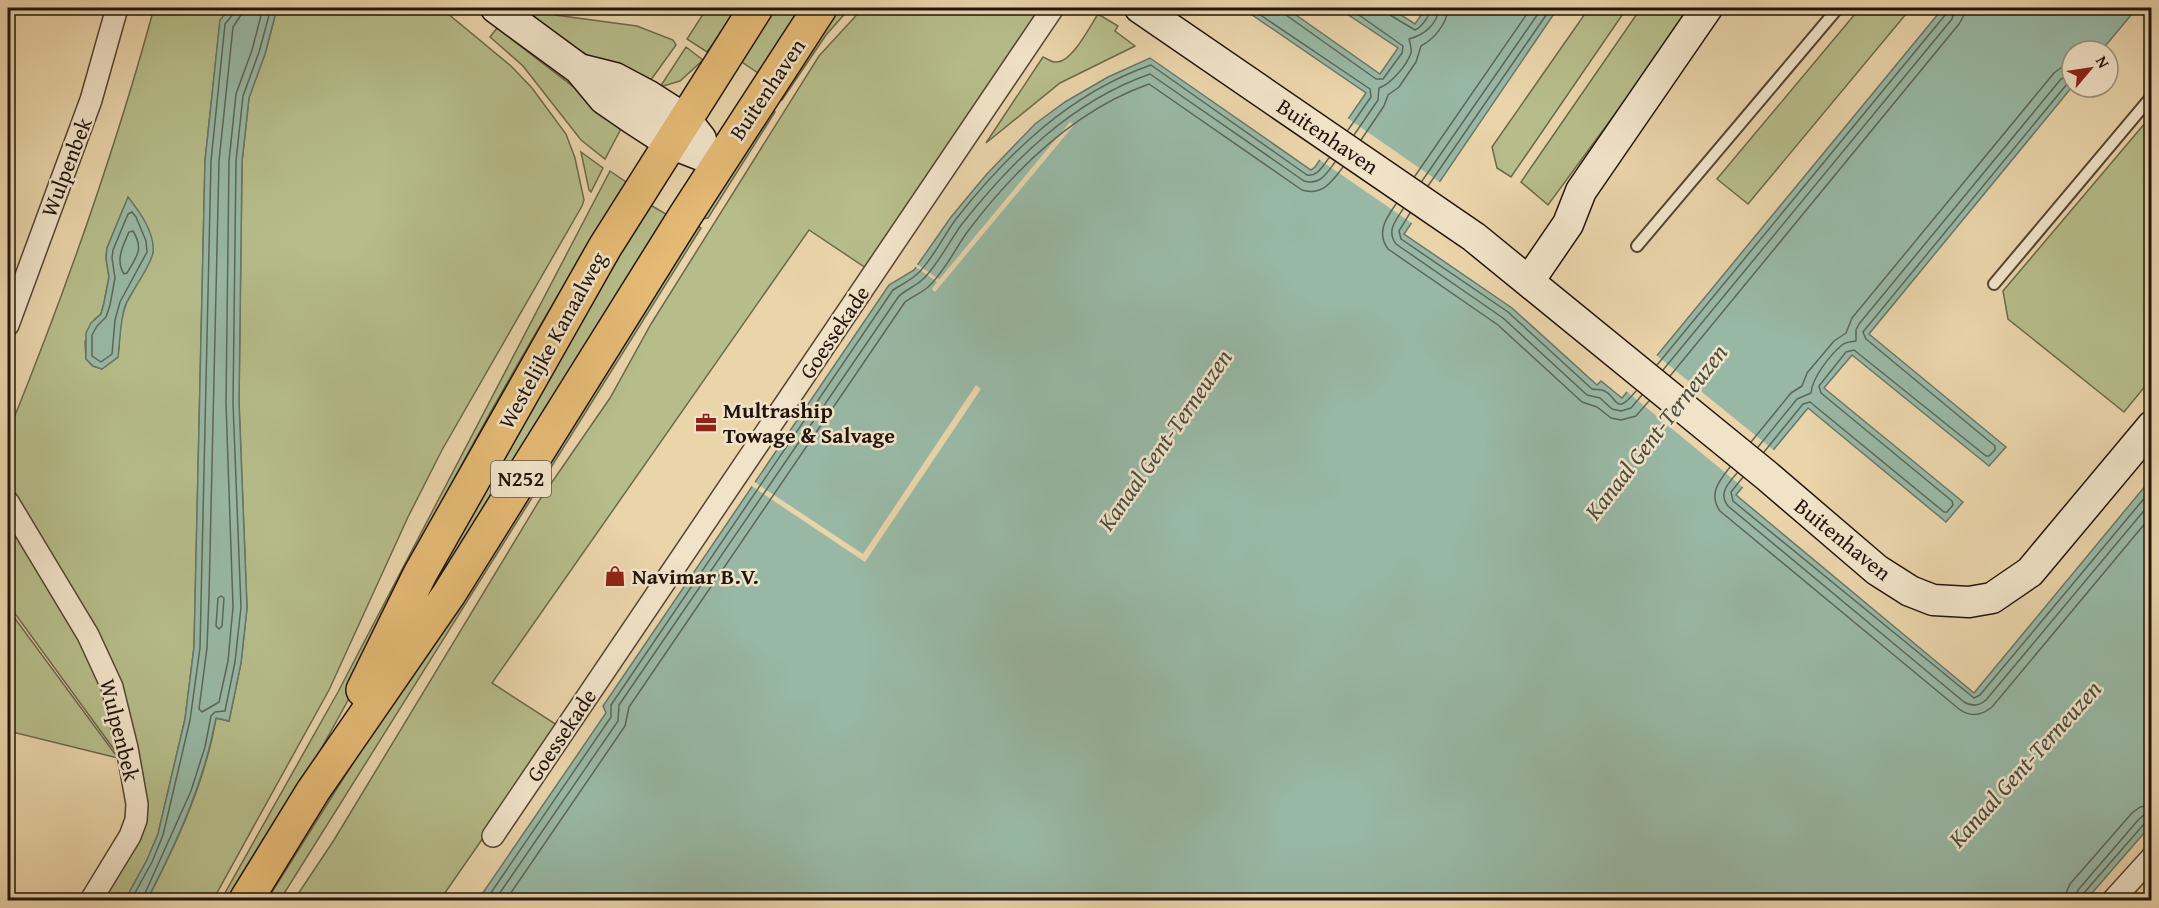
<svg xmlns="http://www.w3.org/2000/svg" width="2159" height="908" font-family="'Gentium Book Plus',serif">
  <rect width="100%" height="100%" fill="#ead4aa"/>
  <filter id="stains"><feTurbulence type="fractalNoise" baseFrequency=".00333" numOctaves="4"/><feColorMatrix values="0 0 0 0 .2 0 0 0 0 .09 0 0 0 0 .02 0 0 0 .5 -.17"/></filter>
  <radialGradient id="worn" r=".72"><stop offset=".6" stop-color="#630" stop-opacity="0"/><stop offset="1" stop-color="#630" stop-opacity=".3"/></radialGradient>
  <path fill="#b6bd8a" stroke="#6c684c" stroke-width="1.5" fill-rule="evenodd" d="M154 8H230L220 21 205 161 194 647 185 719 158 834 147 860 125 900H94L125 853 134 745 26 523 8 491V427L10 428C66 290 115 151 154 8ZM128 198 153 253 126 304 121 320 118 357 102 369 93 366 86 359 85 342 95 319 101 314 104 303 109 277 106 258 107 248Z
    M277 8H441L511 66 532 88 566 134 575 158 584 200 582 206 442 450 408 517 329 690 213 900H147C177 842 205 783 216 718L229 721 241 663 247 608 239 403 242 162 249 97 265 54Z
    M519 8H534L555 15 637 26 673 40 676 45 648 84 598 61 570 45Z
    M707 8H738L707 52 687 39Z
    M772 8H803L761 75 739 60Z
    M837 8H850L826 35 782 100 773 96Z
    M863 8H1044L866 268 809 230 492 683 560 727 440 900H294L334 840 539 501 610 398 651 324 819 56Z
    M1589 8H1627L1511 177 1497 168 1492 147Z
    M1641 8H1693L1548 205 1521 182Z
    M1860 8H1911L1748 204 1717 179Z
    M1098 14 1118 26 1115 31 1135 46 1060 83 986 143 1043 57C1048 59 1052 63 1057 62 1072 62 1090 26 1098 14Z
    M497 28 623 125 605 159 581 140 523 66 490 37Z
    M686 47 703 60 680 81 660 87Z
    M772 106 775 112 708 218 701 219Z
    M2151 116V379L2124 412 2008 319 2003 291Z
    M581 152 603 168 591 192 589 190Z
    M610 171 626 182C563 286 500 391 443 500 423 538 410 580 390 619 343 715 287 808 234 900H221L338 692Z
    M647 203 671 217 440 585 434 581Z
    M692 223 701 228 280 900H267Z
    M8 523 60 607 102 682 121 759 8 604Z
    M8 609 118 758 8 731Z"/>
  <path fill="#98b8a5" stroke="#697669" stroke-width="1.5" d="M230 8H277L265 54 249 98 242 162 239 403 247 608 241 663 229 721 216 718C204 783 177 842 147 900H125L147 860 158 834 185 719 194 647 205 161 220 20Z
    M1242 8H1286L1380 74 1398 48 1338 8H1390L1415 24 1426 8H1558L1404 234 1512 308 1597 385 1601 381 1622 398 1943 8H2137L2101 51H2072V87L1869 334 2006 447 1989 466 1852 355 1824 388 1963 502 1946 522 1808 408 1736 495 1974 693 2151 479V825L2086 900H478L606 713 603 706 889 285 914 270 951 217 986 175 1035 124 1065 102 1108 77 1150 58 1311 170 1315 167 1366 93Z
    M128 197C139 211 155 232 153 252 152 265 131 291 125 306 120 322 120 340 118 357L102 369 93 366 86 359V333L91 323 101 314 104 303 109 277 106 258 107 248Z"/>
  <path fill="#ead4aa" d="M1346 117 1441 183 1413 224 1317 158Z
    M1070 122 1074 125 935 292 932 289 937 282 913 265 915 263 939 279 938 281Z
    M1655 354 1776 452 1745 489 1625 390Z
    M976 385 981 389 865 562 750 485 753 481 863 554Z"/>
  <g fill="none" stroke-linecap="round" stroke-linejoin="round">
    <path stroke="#5d665a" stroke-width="1.5" d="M242 8 241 15 233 27 219 161 209 596 207 648 199 709 202 712 219 702 228 661 233 607 226 403 229 161 236 94 252 50 263 8
      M1250 8 1370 89 1371 97 1348 130
      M1283 8 1286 15 1376 79H1383L1402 53 1403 46 1349 8
      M1387 8 1390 15 1415 30C1422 27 1430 15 1431 8
      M1354 135 1378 100 1379 88C1391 84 1407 65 1411 53 1412 48 1410 43 1409 39 1424 35 1437 25 1439 8
      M1361 140 1384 106 1388 95 1399 87 1416 62 1421 46C1434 39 1447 24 1448 8
      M1415 176 1531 8
      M1422 181 1542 8
      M1428 186 1551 8
      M1396 204C1386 218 1376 233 1388 249L1498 325 1582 402 1597 407 1611 418 1621 420 1636 416 1649 401
      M1403 209C1396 220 1386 231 1396 244L1503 318 1587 395 1600 398 1612 409 1621 411 1631 408 1642 395
      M132 212 136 217 146 241 147 252 120 302 115 320 112 354 101 362 92 356V335L97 326 106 317 110 305 115 278 112 258 113 250 128 214Z
      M1410 213 1399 231 1401 239 1508 312 1592 389C1595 390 1599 389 1602 390 1619 395 1613 419 1636 391
      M133 231C144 249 137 256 127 273L124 274C115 260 123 246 129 232Z
      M1657 365 1946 14 1948 8
      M1663 370 1952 19 1955 8
      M1670 376 1959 24 1963 17 1964 8
      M1751 442 1791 393 1802 386 1807 373 1834 341 1846 333 1852 318 2054 73 2062 67 2072 65
      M1758 447 1797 399 1811 393C1812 378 1830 355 1842 345 1846 342 1851 342 1856 341V330L1859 324 2061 79 2072 74
      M1764 452 1803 404 1810 402 1944 512H1947L1953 505 1952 501 1821 393 1819 386 1846 352 1854 350 1986 456H1989L1995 450V446L1866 339 1863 332 2067 84 2072 81
      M1730 467C1719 481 1708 494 1720 511L1959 709C1970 717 1981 716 1992 707L2152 515
      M1737 473C1728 484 1718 493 1728 506L1964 702C1972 707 1979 706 1986 700L2152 501
      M1743 477 1731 492 1733 501 1974 698 1980 695 2152 489
      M221 596 224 598 222 626 219 629 216 626 218 598Z
      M131 900 152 862 163 835 190 720 200 648 211 161 225 24 234 13 235 8
      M142 900 191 791 205 747 211 716 215 712 225 711 235 662 241 607 233 403 236 161 243 96 259 52 271 8
      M486 900 611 717V705L893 290C901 285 909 281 916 275 930 264 944 235 956 219 1008 153 1070 93 1151 65L1307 175C1318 177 1323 165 1329 158
      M495 900 618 721 619 705 899 296C906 290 915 286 922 280 936 268 950 240 962 224 1012 161 1072 101 1150 74L1304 181C1320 186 1327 173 1335 162
      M506 900 625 726 629 707 905 302C912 297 921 293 928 287 944 273 956 247 968 231 1015 169 1075 110 1149 84L1302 190C1322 196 1332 182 1343 167
      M2065 900 2066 893 2070 884 2132 813 2140 807 2152 805
      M2074 900 2078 890 2139 819 2144 815 2152 814
      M2082 900 2083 894 2144 824 2152 822"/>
    <defs>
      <path id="service" d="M1637 246 1838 8
        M1994 284 2152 96"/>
      <path id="minor" d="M8 325 91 100 117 8
        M8 502 88 635 112 687 127 748 137 804 136 820 130 836 91 900
        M493 836 1053 8
        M2113 900 2152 857"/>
      <path id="secondary" d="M496 8 579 69 604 99 633 119 670 143 719 162
        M1140 8 1474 237 1766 475 1877 570 1910 591 1933 600 1969 602 1992 598 2030 572 2152 426
        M579 69 615 78 647 95 686 120 701 139
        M1529 281 1568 224 1581 191 1707 8"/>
      <path id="primary" d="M363 690 420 574 605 247 756 8
        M246 900 313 791 449 594 685 216 820 8"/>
    </defs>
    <use href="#service" stroke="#544435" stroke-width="14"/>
    <use href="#minor" stroke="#544435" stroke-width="24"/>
    <use href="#secondary" stroke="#22140e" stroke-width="33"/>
    <use href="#primary" stroke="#22140e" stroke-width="36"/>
    <use href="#service" stroke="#f1e3c8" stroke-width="10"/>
    <use href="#minor" stroke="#f1e3c8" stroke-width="21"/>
    <use href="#secondary" stroke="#f1e3c8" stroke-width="30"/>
    <use href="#primary" stroke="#e5ba75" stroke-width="33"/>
  </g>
  <defs>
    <symbol id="office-bare" viewBox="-9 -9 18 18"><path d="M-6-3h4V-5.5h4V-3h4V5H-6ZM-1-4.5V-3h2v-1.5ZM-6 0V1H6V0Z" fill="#8f2418" stroke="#f1e3c8" stroke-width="2.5" paint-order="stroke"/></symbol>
    <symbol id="shop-bare" viewBox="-9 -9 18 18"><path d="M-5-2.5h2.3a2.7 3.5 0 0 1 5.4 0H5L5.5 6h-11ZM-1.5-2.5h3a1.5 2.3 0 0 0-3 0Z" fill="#8f2418" stroke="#f1e3c8" stroke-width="2.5" paint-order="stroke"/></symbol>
  </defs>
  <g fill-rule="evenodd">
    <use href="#office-bare" x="691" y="408" width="30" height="30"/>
    <use href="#shop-bare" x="600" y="561" width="30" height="30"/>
  </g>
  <g text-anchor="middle" stroke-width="5" stroke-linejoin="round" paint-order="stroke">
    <rect fill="#f1e3c8" stroke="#605246" stroke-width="1.5" x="491" y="461" width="60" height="36" rx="4.5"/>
    <g font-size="21" font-weight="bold" fill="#22140e">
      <text x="521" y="486">N252</text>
    </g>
    <g font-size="22" fill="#22140e" stroke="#f1e3c8">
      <text transform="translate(767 89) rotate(-56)" y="8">Buitenhaven</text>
      <text transform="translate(1328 136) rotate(34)" y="8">Buitenhaven</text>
      <text transform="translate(66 167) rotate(-69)" y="8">Wulpenbek</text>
      <text transform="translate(834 332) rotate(-56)" y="8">Goessekade</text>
      <text transform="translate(552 340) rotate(-61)" y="8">Westelijke Kanaalweg</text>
      <text transform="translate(1843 539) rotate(39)" y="8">Buitenhaven</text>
      <text transform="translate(120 730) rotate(76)" y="8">Wulpenbek</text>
      <text transform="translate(561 735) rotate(-56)" y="8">Goessekade</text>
    </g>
    <g font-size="22" font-weight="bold" fill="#22140e" stroke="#f1e3c8" text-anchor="start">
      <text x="723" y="418">Multraship<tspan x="723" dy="25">Towage &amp; Salvage</tspan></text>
      <text x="632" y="584">Navimar B.V.</text>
    </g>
    <g font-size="24" font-style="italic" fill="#4b4d43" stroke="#f1e3c8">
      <text transform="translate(1656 432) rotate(-52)" y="8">Kanaal Gent-Terneuzen</text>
      <text transform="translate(1165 440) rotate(-55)" y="8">Kanaal Gent-Terneuzen</text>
      <text transform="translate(2025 764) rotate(-48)" y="8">Kanaal Gent-Terneuzen</text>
    </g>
  </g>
  <rect width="2159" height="908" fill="none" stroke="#ead4aa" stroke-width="30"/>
  <rect x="9" y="9" width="2141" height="890" fill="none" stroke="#22140e" stroke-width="3"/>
  <rect x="15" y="15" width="2129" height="878" fill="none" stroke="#22140e" stroke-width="1.5"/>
  <g transform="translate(2090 69) rotate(61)"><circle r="28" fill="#f1e3c8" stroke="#9e907e" stroke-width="1.5"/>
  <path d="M0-4.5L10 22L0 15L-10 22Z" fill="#8f2418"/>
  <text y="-9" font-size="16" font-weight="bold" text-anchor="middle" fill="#22140e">N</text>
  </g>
  <rect width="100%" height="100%" filter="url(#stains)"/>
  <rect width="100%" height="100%" fill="url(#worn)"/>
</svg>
